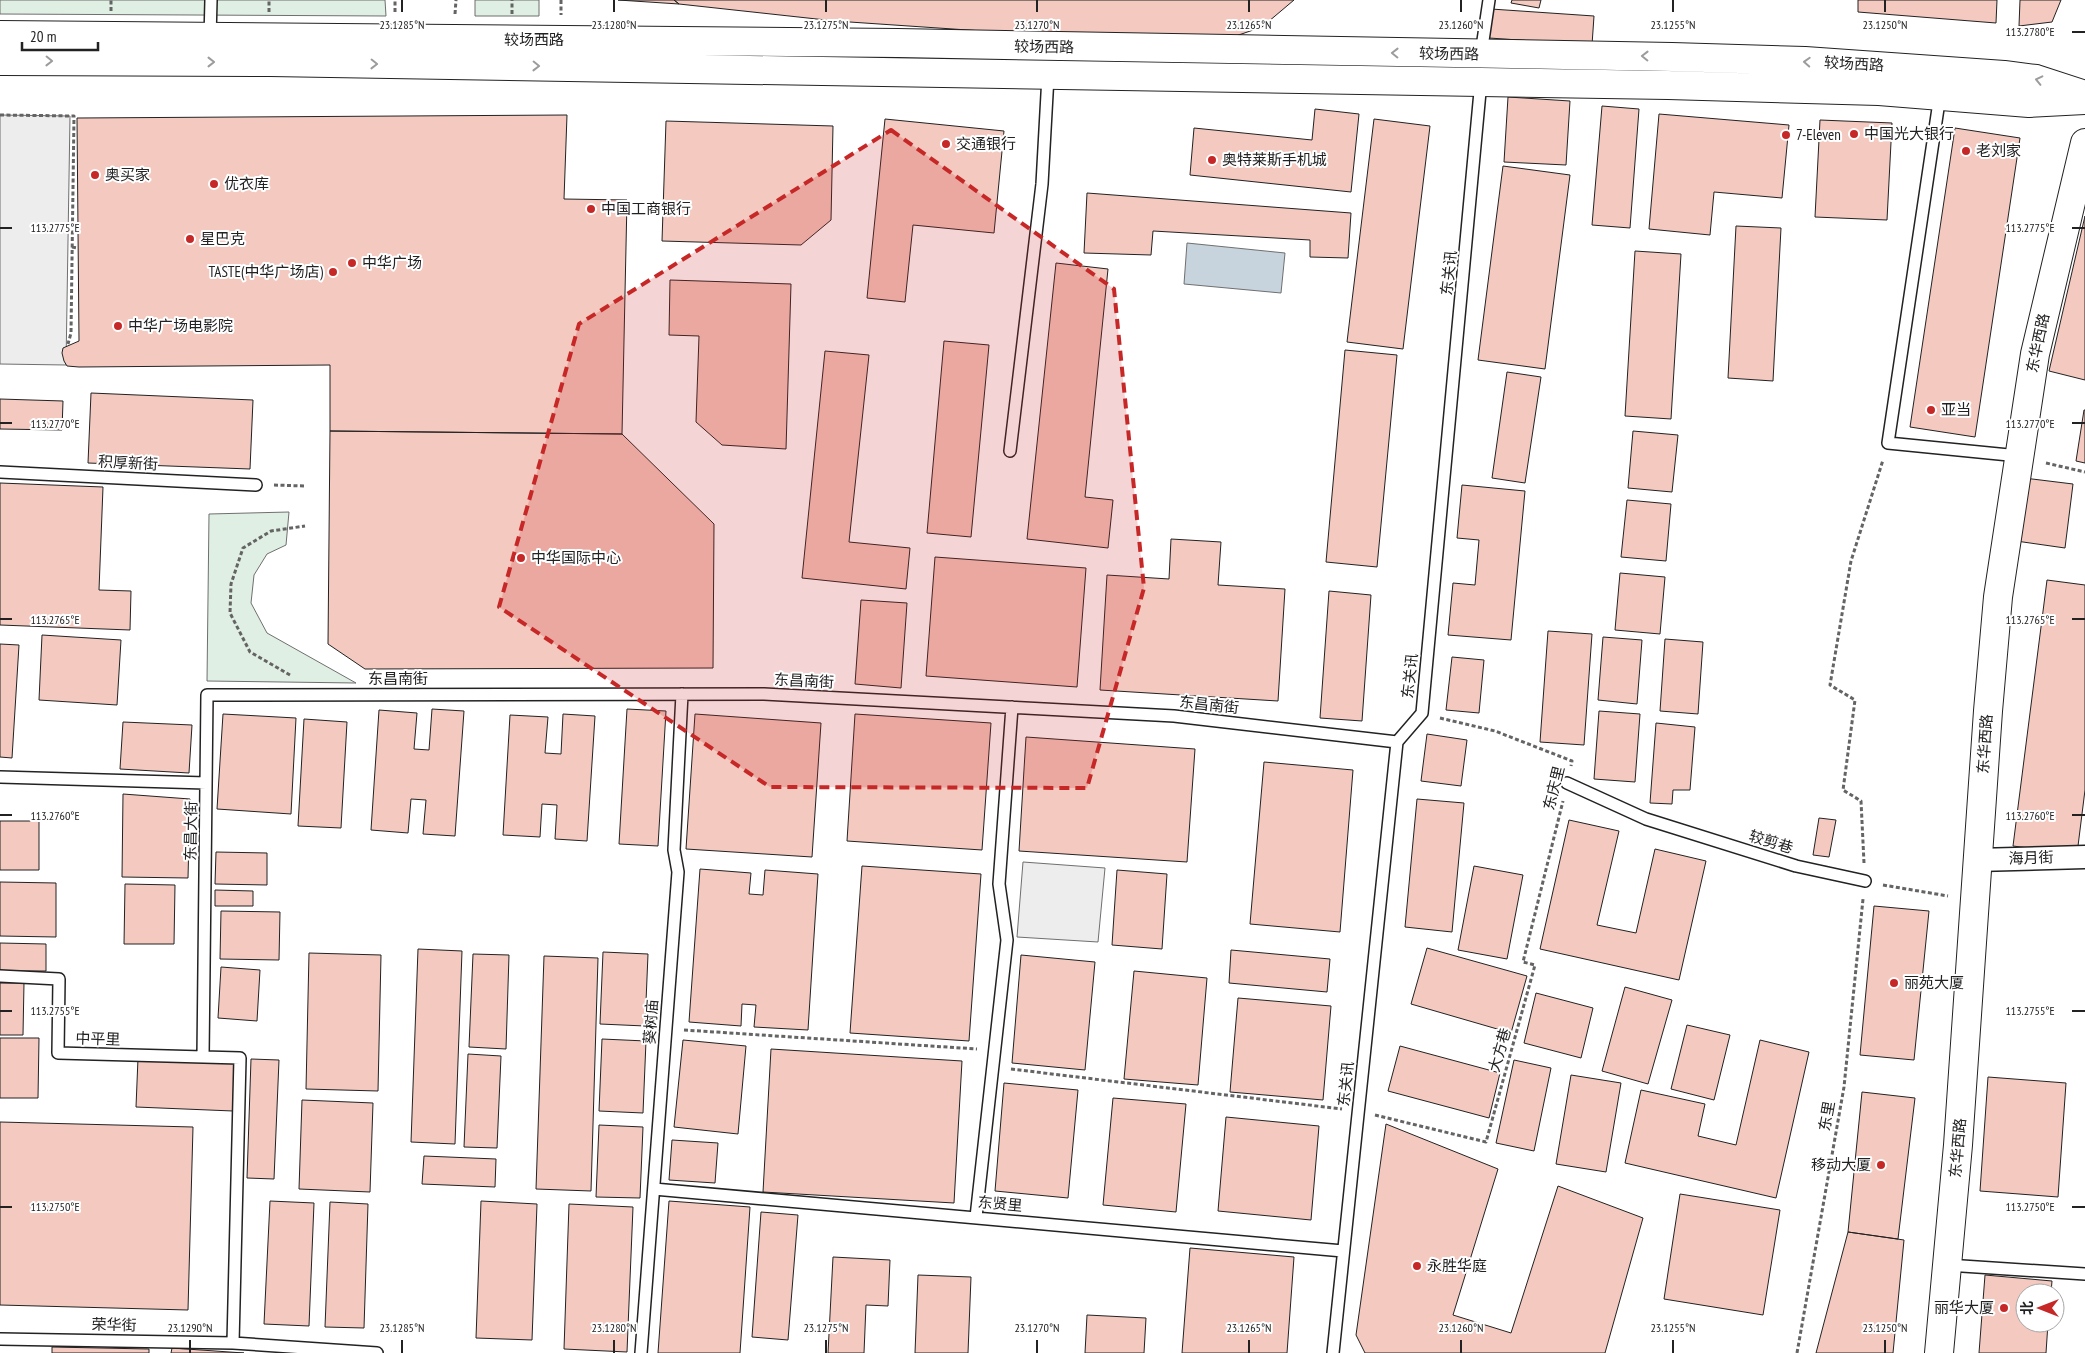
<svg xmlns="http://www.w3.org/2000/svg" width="2085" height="1353" font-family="'PT Sans Narrow','Noto Sans SC',sans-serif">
  <rect width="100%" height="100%" fill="#fff"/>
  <path fill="#e0efe3" stroke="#6f6f6f" d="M0 0H385L386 16 0 14Z
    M475 0H539V16H475Z
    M289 512 286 545 267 554 254 575 251 603 267 633 356 683 207 681 209 514Z"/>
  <path fill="#ededed" stroke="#6f6f6f" d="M0 115 70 116 66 365 0 364Z
    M1023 862 1105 868 1098 942 1017 937Z"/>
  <path fill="#c7d3dd" stroke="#6f6f6f" d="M1187 243 1285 253 1281 293 1184 284Z"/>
  <path fill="#f3c9c0" stroke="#222" d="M618 0H674L679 4Z
    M674 0H1294L1262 27 1224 40 1056 36 835 21 679 4Z
    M1512 0H1541L1539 8 1511 3Z
    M1858 0H1997L1996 23 1858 12Z
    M2020 0H2061L2052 22 2019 26Z
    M1491 9 1594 16 1592 45 1489 38Z
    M1508 97 1570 101 1566 165 1504 162Z
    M1602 106 1639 109 1630 228 1592 225Z
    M1315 109 1359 114 1351 192 1190 175 1194 128 1312 140Z
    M1659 114 1789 125 1782 198 1714 192 1710 235 1649 229Z
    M567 115 564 199 627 200 622 434 330 431V365L79 367 67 366 64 361 62 353 63 348 79 341 77 118Z
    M885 119 1004 131 994 233 913 225 905 302 867 298Z
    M1374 119 1430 126 1403 349 1347 342Z
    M1820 120 1892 123 1887 220 1815 217Z
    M666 121 833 126 831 220 801 245 662 241Z
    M1955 128 2020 138 1975 437 1910 427Z
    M1503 166 1570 175 1545 369 1478 360Z
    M1087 193 1351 213 1348 258 1310 257V240L1153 231 1151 255 1084 253Z
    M2085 216V380L2049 371Z
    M1736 226 1781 228 1773 381 1728 378Z
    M1635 251 1681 254 1671 419 1625 416Z
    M1056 263 1108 269 1085 497 1113 500 1108 548 1027 539Z
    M670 280 791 284 786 449 722 445 696 422 699 336 669 335Z
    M944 341 989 345 971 537 927 533Z
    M1345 350 1397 355 1377 567 1326 562Z
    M825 351 869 355 849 542 910 548 906 589 802 578Z
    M1507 372 1541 377 1525 483 1492 478Z
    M91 393 253 400 250 469 88 463Z
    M0 399 63 401 62 430 0 429Z
    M2084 410H2085V463L2076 461Z
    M330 431 622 434 714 524 713 668 365 669 328 644Z
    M1633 431 1678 435 1672 492 1628 488Z
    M2024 478 2073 484 2065 548 2016 541Z
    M0 483 103 487 99 590 131 591 130 630 0 625Z
    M1462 485 1525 491 1511 640 1448 635 1453 583 1475 585 1479 540 1457 538Z
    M1627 500 1671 504 1666 561 1621 557Z
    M1171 539 1221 542 1218 585 1285 589 1278 701 1100 690 1107 575 1169 579Z
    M935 557 1086 568 1077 687 926 676Z
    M1620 573 1665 577 1660 634 1615 630Z
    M2047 580 2085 585V790L2077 854 2013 846Z
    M1329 591 1371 595 1362 721 1320 718Z
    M861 600 907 603 901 688 855 684Z
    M1548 631 1592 634 1584 745 1540 742Z
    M42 635 121 640 117 705 39 700Z
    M1603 637 1642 640 1637 704 1598 700Z
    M1665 639 1703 642 1698 714 1660 711Z
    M0 644 19 645 12 758 0 757Z
    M1452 657 1484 660 1479 713 1446 710Z
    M432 709 464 711 455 836 423 834 426 800 411 799 408 833 371 830 379 710 417 713 414 749 429 750Z
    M627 709 666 711 658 846 619 844Z
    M1599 711 1640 714 1635 782 1594 779Z
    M223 714 296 718 291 814 217 809Z
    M563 714 595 716 587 841 555 839 557 805 542 804 540 837 503 835 510 715 548 717 545 753 561 754Z
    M695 714 821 723 812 857 686 849Z
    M855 714 991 723 982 850 847 841Z
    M304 719 347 722 341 828 298 826Z
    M123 722 192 725 189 773 120 769Z
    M1656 723 1695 727 1690 790H1673L1672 804 1650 803Z
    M1427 734 1467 740 1461 786 1421 781Z
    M1026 737 1195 749 1187 862 1019 851Z
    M1264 762 1353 770 1340 932 1250 924Z
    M123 794 190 799 188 878 122 877Z
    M1417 799 1464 803 1452 932 1405 927Z
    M1819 818 1836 820 1829 857 1813 855Z
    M1569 820 1619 831 1597 925 1636 933 1655 849 1706 861 1679 980 1540 949Z
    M0 821H39V870H0Z
    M216 852 267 853V885L215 884Z
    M862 866 981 874 969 1041 850 1033Z
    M1474 866 1523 875 1507 959 1458 950Z
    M700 869 751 873 749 894 763 895 765 870 818 874 808 1030 754 1027 756 1005 742 1004 741 1026 689 1022Z
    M1117 870 1167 874 1162 949 1112 945Z
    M0 882 56 883V937L0 936Z
    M125 884 175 885 174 944H124Z
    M215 890 253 891V906H215Z
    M1874 906 1929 911 1914 1060 1860 1055Z
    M221 911 280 912 279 960 220 959Z
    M0 943 46 944V971H0Z
    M1427 948 1527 976 1511 1033 1411 1004Z
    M418 949 462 951 455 1144 411 1142Z
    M1231 950 1330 959 1327 992 1229 983Z
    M603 952 648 954 645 1026 600 1024Z
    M309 953 381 955 378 1091 306 1089Z
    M473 954 509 955 506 1049 469 1047Z
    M1021 955 1095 962 1085 1070 1012 1063Z
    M544 956 598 958 591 1191 536 1189Z
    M221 967 260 970 257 1021 218 1018Z
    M1134 971 1207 978 1198 1085 1124 1079Z
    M0 983H24L23 1035H0Z
    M1625 987 1672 1000 1648 1084 1602 1071Z
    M1536 993 1593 1008 1581 1058 1524 1043Z
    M1238 998 1331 1006 1323 1100 1230 1092Z
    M1687 1025 1730 1035 1714 1100 1671 1089Z
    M0 1038H39L38 1098H0Z
    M602 1039 646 1041 643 1113 599 1111Z
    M683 1040 746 1046 738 1134 674 1127Z
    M1760 1040 1809 1052 1776 1198 1625 1163 1641 1090 1705 1104 1698 1136 1736 1145Z
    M1400 1046 1500 1073 1489 1118 1388 1091Z
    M771 1049 962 1061 954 1203 763 1192Z
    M468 1054 501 1056 497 1148 464 1147Z
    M138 1058 234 1062 233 1111 136 1107Z
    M251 1059 279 1060 274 1179 247 1178Z
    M1514 1060 1551 1068 1534 1151 1496 1143Z
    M1571 1075 1621 1083 1606 1172 1556 1164Z
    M1988 1077 2066 1083 2058 1197 1980 1191Z
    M1004 1083 1078 1090 1068 1198 995 1191Z
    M1862 1092 1915 1098 1898 1239 1848 1232Z
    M1113 1098 1186 1104 1176 1212 1103 1205Z
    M302 1100 373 1103 370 1192 299 1189Z
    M1226 1117 1319 1126 1311 1220 1218 1211Z
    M0 1122 193 1127 188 1310 0 1305Z
    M1386 1124 1498 1169 1453 1315 1511 1333 1558 1186 1643 1218 1605 1353H1365L1356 1335Z
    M599 1125 643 1127 640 1198 596 1197Z
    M672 1140 718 1143 715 1183 669 1180Z
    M424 1156 496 1159 495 1187 422 1184Z
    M1680 1194 1780 1210 1763 1315 1664 1299Z
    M270 1201 314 1203 309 1326 264 1324Z
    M481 1201 537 1204 532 1340 476 1338Z
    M669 1201 750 1207 740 1353H658Z
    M330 1202 368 1204 364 1328 325 1327Z
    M569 1204 633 1207 627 1352 564 1349Z
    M761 1212 798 1215 788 1340 752 1337Z
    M1848 1232 1904 1240 1893 1353H1816Z
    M1190 1248 1294 1257 1287 1353H1182Z
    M833 1257 890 1260 888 1306 866 1305 864 1353H828Z
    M918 1275 971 1277 968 1353H915Z
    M1985 1275 2052 1281 2051 1293H2025V1323H2048L2046 1353H1979Z
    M1087 1315 1146 1318 1144 1353H1085Z
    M52 1347 149 1349V1353H52Z
    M172 1348 244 1353H171Z"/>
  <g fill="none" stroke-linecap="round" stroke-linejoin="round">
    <defs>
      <path id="lane" d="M210 38 211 0
        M1481 54 1489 0
        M1940 95 1888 443 2019 456
        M1010 451 1042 184 1048 76
        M0 472 256 485
        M0 777 206 783
        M1567 783 1646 819 1796 866 1865 881
        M0 976 59 979 58 1053 240 1058 233 1343
        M203 1057 207 695 764 694 1174 716 1397 742
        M654 1189 1343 1251
        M976 1217 1007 940 999 884 1012 707
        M1947 1265 2085 1274
        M0 1339 233 1343 377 1353
        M641 1353 678 872 674 850 682 694
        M1333 1353 1397 742 1422 713 1481 81"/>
      <path id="street" d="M1977 860 2085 857"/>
      <path id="secondary" d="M0 35 898 43 1672 57 1805 61 2004 75 2036 79 2085 95
        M0 61 270 62 1668 85 1879 91 2029 103 2085 100
        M1939 1353 1958 1145 1988 711 1998 597 2035 354 2085 143"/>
    </defs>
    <use href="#lane" stroke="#222" stroke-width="14"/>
    <use href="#street" stroke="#222" stroke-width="25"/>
    <use href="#secondary" stroke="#222" stroke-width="30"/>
    <path stroke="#646464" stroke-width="3" stroke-dasharray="4 2.5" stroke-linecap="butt" d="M561 0V15
      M111 11V0
      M269 12V0
      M395 12V0
      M455 14 456 0
      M512 14V0
      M0 115 74 116 71 333 68 344
      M72 247 78 248
      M2046 463 2085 472
      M274 485 305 486
      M290 675 250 652 230 613 231 584 243 548 271 531 305 526
      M1440 718 1495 731 1572 761 1571 766
      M1864 863 1861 801 1843 790 1855 700 1830 685 1851 561 1883 460
      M1883 885 1948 896
      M684 1030 977 1049
      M1011 1069 1342 1109
      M1375 1115 1486 1142 1535 965 1523 962 1563 801
      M1797 1353 1844 1087 1863 899"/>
    <use href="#lane" stroke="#fff" stroke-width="11"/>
    <use href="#street" stroke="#fff" stroke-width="22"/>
    <use href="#secondary" stroke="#fff" stroke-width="28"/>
  </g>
  <defs><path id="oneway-chevron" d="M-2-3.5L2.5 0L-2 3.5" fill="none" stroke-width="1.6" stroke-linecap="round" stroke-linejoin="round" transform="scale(1.25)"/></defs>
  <g stroke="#9c9c9c">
    <use href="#oneway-chevron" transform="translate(1395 53) rotate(-179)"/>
    <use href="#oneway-chevron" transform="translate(1645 56) rotate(-179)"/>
    <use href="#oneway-chevron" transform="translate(49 61) rotate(1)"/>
    <use href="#oneway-chevron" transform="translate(211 62)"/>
    <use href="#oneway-chevron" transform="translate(1807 62) rotate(-177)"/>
    <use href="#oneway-chevron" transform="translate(374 64) rotate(1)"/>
    <use href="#oneway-chevron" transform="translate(536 66) rotate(1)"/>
    <use href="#oneway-chevron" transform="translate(2039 80) rotate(-167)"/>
  </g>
  <path fill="#c62828" fill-opacity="0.2" stroke="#c62828" stroke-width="4" stroke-dasharray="10 6" stroke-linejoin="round" d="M891 130 1114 289 1144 588 1087 788 770 787 499 607 579 324Z"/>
  <path fill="none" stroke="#222" stroke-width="2" d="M402 0V12M614 0V12M826 0V12M1037 0V12M1249 0V12M1461 0V12M1673 0V12M1885 0V12M2072 32H2085M0 228H12M2072 228H2085M0 423H12M2072 423H2085M0 619H12M2072 619H2085M0 815H12M2072 815H2085M0 1011H12M2072 1011H2085M0 1207H12M2072 1207H2085M190 1340V1353M402 1340V1353M614 1340V1353M826 1340V1353M1037 1340V1353M1249 1340V1353M1461 1340V1353M1673 1340V1353M1885 1340V1353"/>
  <g fill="#c62828" stroke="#fff" stroke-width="2">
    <circle cx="1854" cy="134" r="5"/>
    <circle cx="1786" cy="135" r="5"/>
    <circle cx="946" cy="144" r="5"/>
    <circle cx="1966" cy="151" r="5"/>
    <circle cx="1212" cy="160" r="5"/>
    <circle cx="95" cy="175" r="5"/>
    <circle cx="214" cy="184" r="5"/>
    <circle cx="591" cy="209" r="5"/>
    <circle cx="190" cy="239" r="5"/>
    <circle cx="352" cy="263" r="5"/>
    <circle cx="333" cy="272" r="5"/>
    <circle cx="118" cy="326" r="5"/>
    <circle cx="1931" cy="410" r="5"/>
    <circle cx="521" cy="558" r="5"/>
    <circle cx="1894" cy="983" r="5"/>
    <circle cx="1881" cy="1165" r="5"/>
    <circle cx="1417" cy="1266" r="5"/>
    <circle cx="2004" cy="1308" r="5"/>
  </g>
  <g text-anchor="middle" stroke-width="4" stroke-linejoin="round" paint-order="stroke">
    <g font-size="15" fill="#222" stroke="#fff">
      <text x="534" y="45">较场西路</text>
      <text transform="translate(1044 47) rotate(1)" y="5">较场西路</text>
      <text transform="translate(1449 54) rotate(1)" y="5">较场西路</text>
      <text transform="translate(1854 64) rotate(3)" y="5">较场西路</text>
      <text transform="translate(1449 273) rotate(-84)" y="5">东关讯</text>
      <text transform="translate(2038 343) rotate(-78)" y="5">东华西路</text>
      <text transform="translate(128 463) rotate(3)" y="5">积厚新街</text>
      <text transform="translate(1410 676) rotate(-84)" y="5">东关讯</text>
      <text x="398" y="684">东昌南街</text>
      <text transform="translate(804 681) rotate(3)" y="5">东昌南街</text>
      <text transform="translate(1209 705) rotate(6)" y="5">东昌南街</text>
      <text transform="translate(1985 744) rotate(-86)" y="5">东华西路</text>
      <text transform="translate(1554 788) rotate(-76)" y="5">东庆里</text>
      <text transform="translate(191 831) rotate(-89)" y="5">东昌大街</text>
      <text transform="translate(1771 842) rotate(17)" y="5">较剪巷</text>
      <text transform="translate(2031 858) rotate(-2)" y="5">海月街</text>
      <text transform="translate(651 1022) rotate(-86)" y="5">葵树庙</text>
      <text transform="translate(98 1039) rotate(2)" y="5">中平里</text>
      <text transform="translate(1500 1050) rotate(-74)" y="5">大方巷</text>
      <text transform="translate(1346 1084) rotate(-84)" y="5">东关讯</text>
      <text transform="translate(1827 1116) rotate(-80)" y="5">东里</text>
      <text transform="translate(1958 1148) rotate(-85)" y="5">东华西路</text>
      <text transform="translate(1000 1204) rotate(5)" y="5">东贤里</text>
      <text transform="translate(114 1325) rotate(1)" y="5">荣华街</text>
    </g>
    <g font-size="15" fill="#222" stroke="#fff" text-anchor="start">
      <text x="1864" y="139">中国光大银行</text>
      <text x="1796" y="140">7-Eleven</text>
      <text x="956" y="149">交通银行</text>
      <text x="1976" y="156">老刘家</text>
      <text x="1222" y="165">奥特莱斯手机城</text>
      <text x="105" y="180">奥买家</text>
      <text x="224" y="189">优衣库</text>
      <text x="601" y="214">中国工商银行</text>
      <text x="200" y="244">星巴克</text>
      <text x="362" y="268">中华广场</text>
      <text x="323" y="277" text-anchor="end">TASTE(中华广场店)</text>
      <text x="128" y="331">中华广场电影院</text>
      <text x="1941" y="415">亚当</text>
      <text x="531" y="563">中华国际中心</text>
      <text x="1904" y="988">丽苑大厦</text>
      <text x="1871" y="1170" text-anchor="end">移动大厦</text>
      <text x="1427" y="1271">永胜华庭</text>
      <text x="1994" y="1313" text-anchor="end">丽华大厦</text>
    </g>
  </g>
  <g font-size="12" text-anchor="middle" fill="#222" stroke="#fff" stroke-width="4" stroke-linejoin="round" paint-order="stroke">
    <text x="402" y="29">23.1285°N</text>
    <text x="614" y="29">23.1280°N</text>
    <text x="826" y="29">23.1275°N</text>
    <text x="1037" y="29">23.1270°N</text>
    <text x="1249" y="29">23.1265°N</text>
    <text x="1461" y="29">23.1260°N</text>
    <text x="1673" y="29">23.1255°N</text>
    <text x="1885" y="29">23.1250°N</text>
    <text x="2030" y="36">113.2780°E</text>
    <text x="2030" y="232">113.2775°E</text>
    <text x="55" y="232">113.2775°E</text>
    <text x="2030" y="428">113.2770°E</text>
    <text x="55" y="428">113.2770°E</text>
    <text x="2030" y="624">113.2765°E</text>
    <text x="55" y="624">113.2765°E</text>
    <text x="2030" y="820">113.2760°E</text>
    <text x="55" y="820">113.2760°E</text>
    <text x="2030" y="1015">113.2755°E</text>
    <text x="55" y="1015">113.2755°E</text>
    <text x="2030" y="1211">113.2750°E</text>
    <text x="55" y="1211">113.2750°E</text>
    <text x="190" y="1332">23.1290°N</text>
    <text x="402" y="1332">23.1285°N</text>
    <text x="614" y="1332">23.1280°N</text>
    <text x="826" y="1332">23.1275°N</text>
    <text x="1037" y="1332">23.1270°N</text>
    <text x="1249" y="1332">23.1265°N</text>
    <text x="1461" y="1332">23.1260°N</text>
    <text x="1673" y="1332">23.1255°N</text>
    <text x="1885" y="1332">23.1250°N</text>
  </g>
  <g transform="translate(2040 1308) rotate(270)"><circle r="24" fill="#ffffff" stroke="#a7a7a7"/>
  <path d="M0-4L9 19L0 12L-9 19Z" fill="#c62828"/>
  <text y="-8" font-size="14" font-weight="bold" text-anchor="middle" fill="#222222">北</text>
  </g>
  <path d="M22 42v8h76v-8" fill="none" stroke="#222222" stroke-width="2.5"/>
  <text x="30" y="42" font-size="15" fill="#222222" stroke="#ffffff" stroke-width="4" paint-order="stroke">20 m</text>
</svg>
